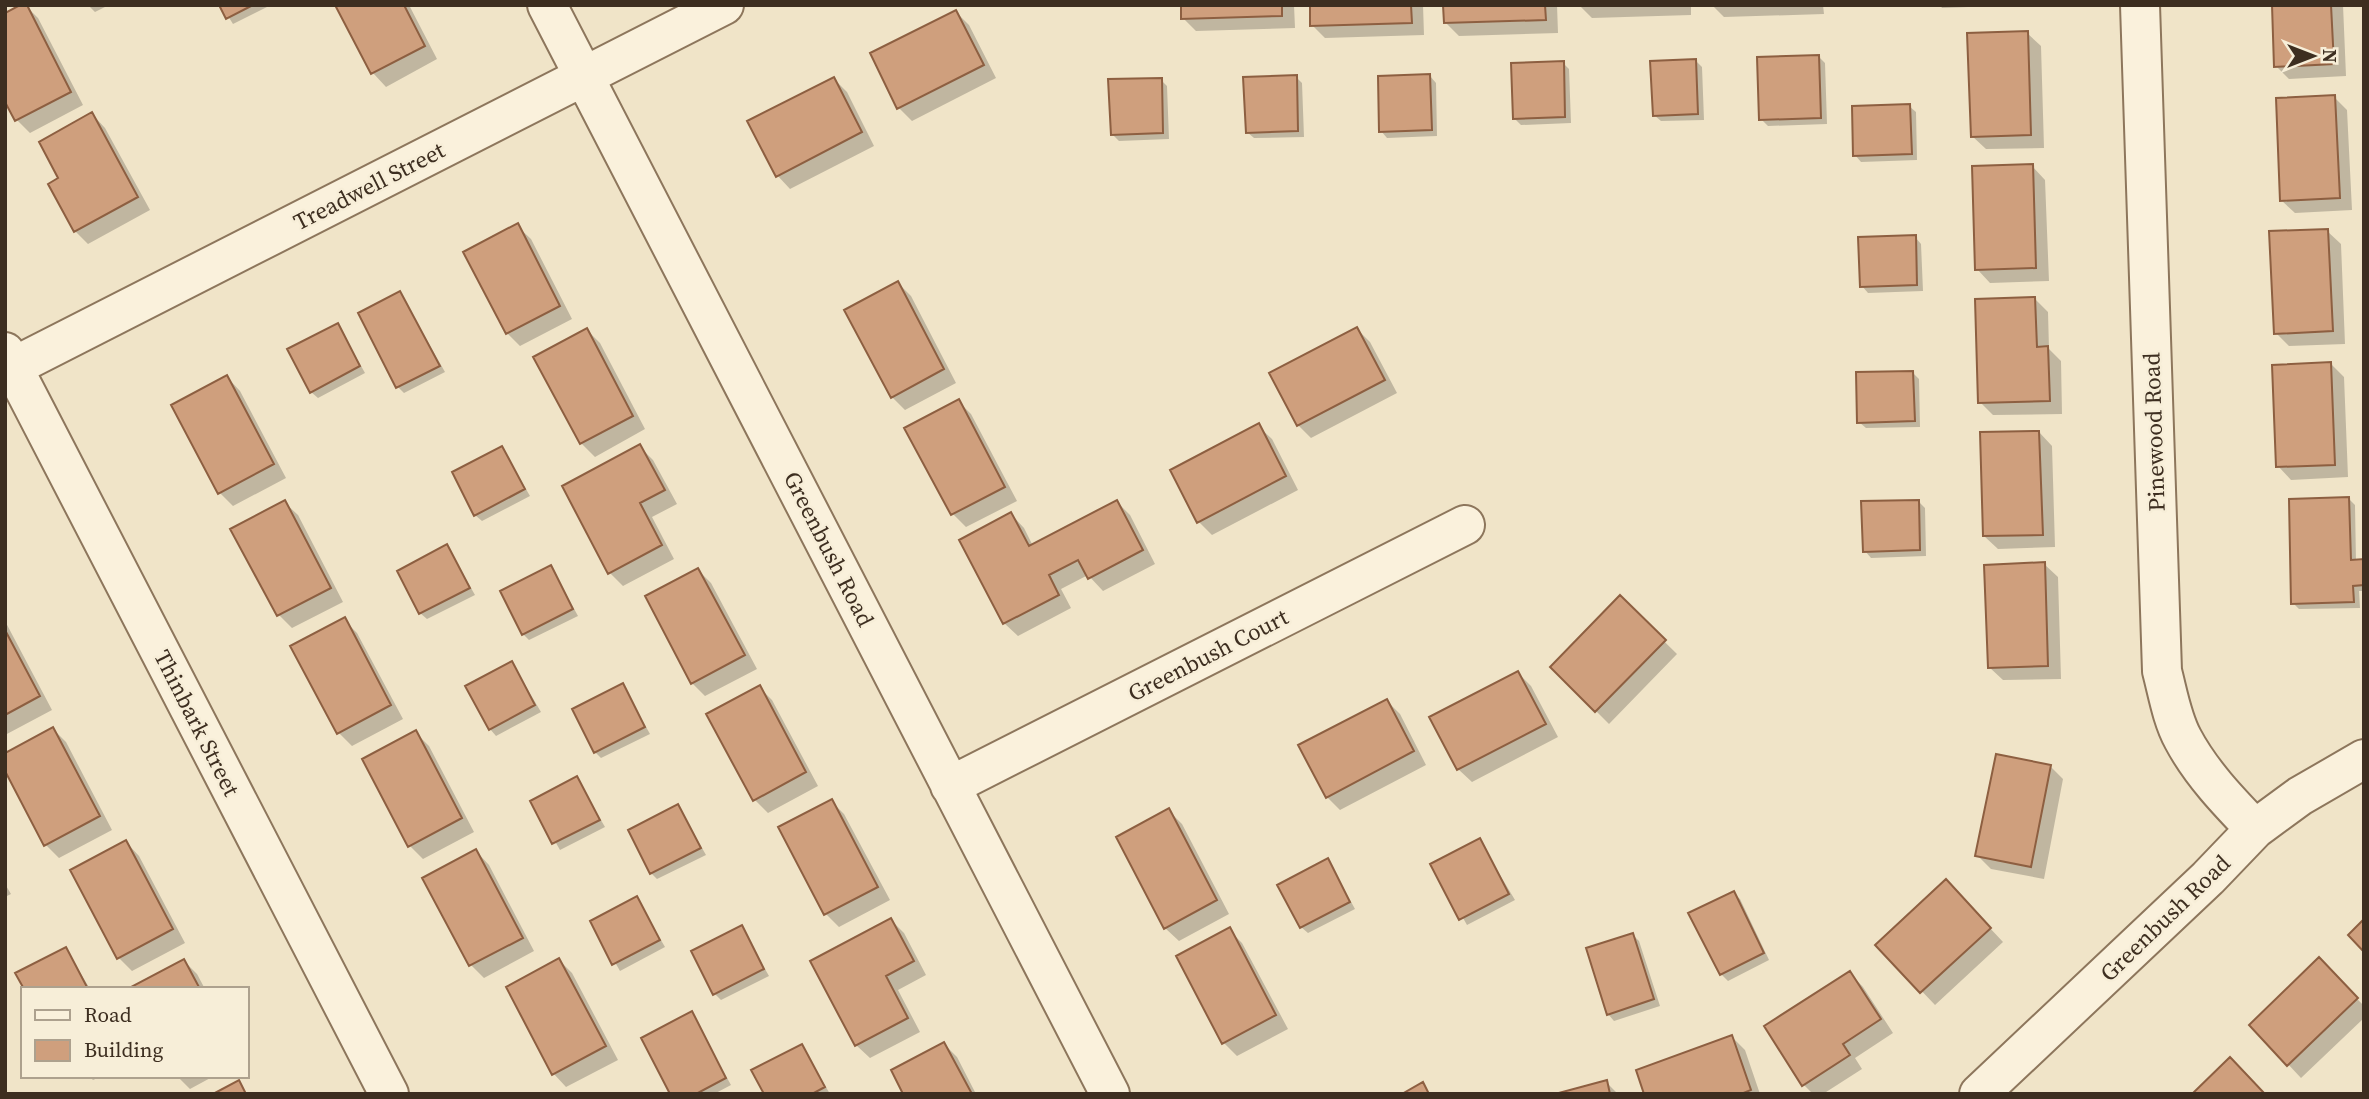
<svg xmlns="http://www.w3.org/2000/svg" width="2369" height="1099" font-family="'Source Serif 4',serif">
  <rect width="100%" height="100%" fill="#f0e4c8"/>
  <path fill="#0003" d="M25 5 38 18 83 105 30 133 17 120 5 98Z
    M88 5H109L95 12Z
    M221 5H271L233 24Z
    M337 5H409L437 59 386 87 373 73Z
    M1182 5H1294L1295 28 1196 31 1183 18Z
    M1312 5H1423L1424 35 1325 38 1312 25Z
    M1445 5H1557L1558 33 1459 36 1446 23Z
    M1579 5H1691V15L1592 18Z
    M1712 5H1823L1824 14 1724 17Z
    M1940 5H2021L1942 8Z
    M2273 5H2343L2346 76 2289 79 2276 66Z
    M956 12 969 25 996 78 912 121 899 108Z
    M2027 33 2041 46 2044 148 1986 149 1972 136Z
    M1819 57 1825 63 1827 124 1768 126 1761 119Z
    M1696 61 1702 67 1704 120 1661 121 1654 115Z
    M1563 63 1569 69 1571 123 1521 125 1514 118Z
    M1430 76 1436 83 1437 136 1387 138 1381 131Z
    M1296 77 1302 83 1304 137 1254 138 1247 132Z
    M834 79 847 92 874 146 790 189 777 175Z
    M1161 80 1167 86 1169 139 1119 141 1112 134Z
    M2334 97 2347 110 2352 210 2295 213 2281 200Z
    M1909 106 1916 112 1917 160 1861 162 1855 155Z
    M92 114 105 128 150 210 88 244 75 231 61 178Z
    M2032 166 2045 180 2049 281 1990 283 1977 269Z
    M517 226 531 239 572 319 520 346 507 333Z
    M2327 231 2341 244 2345 344 2289 346 2276 333Z
    M1915 237 1921 244 1923 291 1868 293 1862 286Z
    M898 283 911 296 956 383 905 410 892 397Z
    M400 293 445 372 404 393 398 387Z
    M2035 299 2048 312 2049 349 2061 361 2062 414 1993 415 1980 402Z
    M338 325 365 373 318 398 311 392Z
    M1357 329 1370 342 1397 393 1311 438 1298 425Z
    M587 330 600 343 645 429 595 457 581 443 535 357Z
    M2331 364 2344 377 2348 477 2291 480 2278 466Z
    M1912 372 1919 379 1920 427 1866 428 1859 422Z
    M227 377 240 391 286 478 233 506 220 493Z
    M958 401 971 414 1017 501 966 527 953 514 907 428Z
    M1258 426 1272 439 1298 490 1212 535 1199 522Z
    M2039 432 2052 446 2055 547 1998 549 1984 536Z
    M640 447 653 460 677 504 652 517 674 559 623 586 610 573Z
    M502 448 530 496 482 521 475 515Z
    M2349 499 2355 505 2356 561H2364V591H2359L2360 608 2299 609 2293 603Z
    M1918 501 1925 508 1926 556 1871 558 1865 551Z
    M284 502 298 515 343 602 292 628 279 615 233 529Z
    M1117 502 1130 515 1155 564 1103 591 1088 575 1061 589 1071 608 1018 636 1004 623 1011 514 1024 528 1033 546Z
    M447 546 475 595 427 619 420 613Z
    M2044 564 2058 577 2061 679 2003 680 1989 667Z
    M551 567 578 616 529 640 523 634Z
    M698 570 711 583 757 669 705 696 692 683Z
    M1620 598 1677 654 1609 724 1552 667Z
    M344 620 357 633 403 719 352 746 339 733Z
    M5 621 52 710 5 735Z
    M512 663 541 712 496 736 490 729Z
    M1518 673 1531 686 1558 737 1472 782 1458 769Z
    M623 686 650 734 601 758 595 752Z
    M759 687 772 700 818 786 768 813 755 800 709 714Z
    M1387 701 1400 714 1426 765 1340 810 1327 797Z
    M53 729 66 742 112 830 59 858 46 845Z
    M415 732 429 746 474 832 423 859 410 846Z
    M2050 766 2063 779 2044 879 1991 869 1977 855Z
    M576 778 605 827 560 850 532 801Z
    M831 801 844 814 890 900 839 927 826 914 781 828Z
    M678 806 706 855 657 879 651 873Z
    M1169 811 1182 824 1229 914 1179 941 1165 928Z
    M1479 840 1515 900 1467 925 1433 865Z
    M126 842 139 856 185 943 132 971 119 958Z
    M476 851 489 865 534 951 484 978 471 965Z
    M1328 860 1355 909 1308 933 1301 927Z
    M5 884 11 894 5 897Z
    M1733 893 1740 899 1769 960 1728 981 1721 974 1691 914Z
    M1959 895 2003 942 1935 1005 1878 945Z
    M636 898 665 947 620 971 592 922Z
    M891 920 904 933 926 975 898 990 920 1032 870 1058 856 1045 812 962Z
    M741 927 769 976 721 1000 715 994Z
    M1229 930 1242 943 1288 1029 1237 1056 1224 1043Z
    M1633 935 1639 941 1660 1006 1614 1021 1608 1014Z
    M66 949 90 989H26Z
    M559 960 572 973 618 1060 566 1087 553 1073Z
    M2319 960 2364 1006V1018L2301 1078 2251 1025Z
    M184 961 197 974 205 989H131Z
    M1850 973 1863 987 1893 1033 1855 1058 1862 1069 1823 1094H1813L1804 1085Z
    M691 1014 731 1085 714 1094H672Z
    M1732 1037 1745 1050 1760 1094H1646Z
    M944 1044 957 1057 976 1094H905Z
    M802 1046 830 1094H766Z
    M89 1076H102L93 1080Z
    M177 1076H214L190 1089Z
    M1606 1082 1618 1094H1561Z"/>
  <path fill="#cf9f7d" stroke="#8d5f41" stroke-width="2" d="M20 5H27L71 92 15 121 5 102V13Z
    M219 5H253L226 19Z
    M335 5H404L425 46 371 74Z
    M1181 5H1282V16L1181 19Z
    M1310 5H1411L1412 23 1310 26Z
    M1443 5H1545L1546 20 1444 23Z
    M2272 5H2331L2334 64 2274 67Z
    M956 10 984 65 897 109 870 53Z
    M2028 31 2031 135 1971 137 1967 33Z
    M1819 55 1821 118 1759 120 1757 57Z
    M1696 59 1698 114 1653 116 1650 61Z
    M1564 61 1565 117 1513 119 1511 63Z
    M1430 74 1432 130 1379 132 1378 76Z
    M1297 75 1298 131 1246 133 1243 77Z
    M834 77 862 132 776 177 747 121Z
    M1162 78 1163 133 1111 135 1108 79Z
    M2335 95 2340 198 2280 201 2276 98Z
    M1910 104 1912 154 1853 156 1852 106Z
    M92 112 138 197 74 232 48 184 58 178 39 142Z
    M2033 164 2036 268 1975 270 1972 166Z
    M518 223 560 306 506 334 463 252Z
    M2328 229 2333 331 2274 334 2269 231Z
    M1916 235 1917 285 1860 287 1858 237Z
    M898 281 944 369 891 398 844 310Z
    M400 291 440 366 396 388 358 313Z
    M2035 297 2037 347 2048 346 2050 401 1978 403 1975 299Z
    M338 323 360 366 310 393 287 349Z
    M1357 327 1385 380 1297 426 1269 373Z
    M587 328 633 416 580 444 533 357Z
    M2331 362 2335 465 2276 467 2272 365Z
    M1913 371 1915 421 1857 423 1856 372Z
    M227 375 274 464 218 494 171 405Z
    M959 399 1005 487 951 515 904 428Z
    M1259 423 1286 476 1197 523 1170 470Z
    M2039 431 2043 535 1983 536 1980 432Z
    M640 444 665 490 640 503 662 545 608 574 562 486Z
    M502 446 525 489 474 516 452 472Z
    M2349 497 2351 560 2364 559V585L2353 586 2354 602 2291 604 2289 499Z
    M285 500 331 588 277 616 230 529Z
    M1117 500 1143 550 1088 579 1078 560 1049 575 1059 595 1003 624 959 540 1011 512 1029 546Z
    M1919 500 1920 550 1863 552 1861 501Z
    M447 544 470 588 419 614 397 571Z
    M2045 562 2048 666 1988 668 1984 565Z
    M551 565 573 609 522 635 500 591Z
    M698 568 745 655 691 684 645 596Z
    M1620 595 1666 640 1595 712 1550 667Z
    M345 617 391 705 337 734 290 646Z
    M5 630 40 696 5 715Z
    M512 661 535 705 489 730 465 686Z
    M1518 671 1546 724 1457 770 1429 717Z
    M623 683 645 727 594 753 572 709Z
    M760 685 806 772 753 801 706 714Z
    M1387 699 1414 751 1326 798 1298 745Z
    M53 727 100 816 44 846 5 771V753Z
    M416 730 462 818 408 847 362 759Z
    M1996 754 2051 765 2031 867 1975 856Z
    M577 776 600 820 552 844 530 801Z
    M832 799 878 887 824 915 778 827Z
    M678 804 701 848 650 874 628 830Z
    M1169 808 1217 900 1164 929 1116 837Z
    M1480 838 1509 894 1459 920 1430 864Z
    M126 840 173 929 117 959 70 870Z
    M476 849 523 938 469 966 422 878Z
    M1328 858 1350 902 1300 928 1277 885Z
    M1946 879 1991 928 1920 993 1875 945Z
    M1734 891 1764 953 1720 975 1688 913Z
    M637 896 660 940 612 965 590 921Z
    M891 918 914 961 886 976 908 1018 855 1046 810 961Z
    M2364 919V952L2348 935Z
    M742 925 764 969 713 995 691 951Z
    M1230 927 1276 1015 1222 1044 1176 956Z
    M1633 933 1654 999 1607 1015 1586 948Z
    M66 947 88 989H24L15 973Z
    M2319 957 2358 998 2287 1066 2249 1025Z
    M559 958 606 1046 552 1075 506 987Z
    M184 959 200 989H129V988Z
    M1850 971 1881 1019 1843 1044 1850 1055 1802 1086 1764 1026Z
    M692 1011 726 1078 696 1094H670L641 1038Z
    M1732 1035 1751 1090 1741 1094H1644L1636 1070Z
    M944 1042 972 1094H903L891 1070Z
    M802 1044 825 1087 812 1094H764L751 1070Z
    M2230 1057 2265 1094H2192Z
    M239 1080 246 1094H213Z
    M1607 1080 1610 1094H1555Z
    M1423 1082 1429 1094H1402Z"/>
  <g fill="none" stroke-linecap="round" stroke-linejoin="round">
    <defs>
      <path id="minor" d="M547 5 1110 1094
        M2140 5 2162 671C2168 694 2172 719 2183 739 2201 773 2229 802 2255 829
        M5 352 389 1094
        M13 367 724 5
        M950 786 1465 525
        M1979 1094 2208 878 2255 829 2300 796 2364 759"/>
    </defs>
    <use href="#minor" stroke="#8d765c" stroke-width="42"/>
    <use href="#minor" stroke="#faf1dc" stroke-width="38"/>
  </g>
  <g text-anchor="middle" stroke-width="5" stroke-linejoin="round" paint-order="stroke">
    <g font-size="23" fill="#3d2e20" stroke="#f7eed8">
      <text transform="translate(369 186) rotate(-27)" y="8">Treadwell Street</text>
      <text transform="translate(2154 432) rotate(-92)" y="8">Pinewood Road</text>
      <text transform="translate(829 549) rotate(63)" y="8">Greenbush Road</text>
      <text transform="translate(1208 655) rotate(-27)" y="8">Greenbush Court</text>
      <text transform="translate(197 723) rotate(63)" y="8">Thinbark Street</text>
      <text transform="translate(2165 918) rotate(-44)" y="8">Greenbush Road</text>
    </g>
  </g>
  <rect width="2369" height="1099" fill="none" stroke="#3d2e20" stroke-width="14"/>
  <rect x="21" y="987" width="228" height="91" fill="#f7eed8" stroke="#ada18e" stroke-width="2"/>
  <rect x="35" y="1010" width="35" height="10" fill="#faf1dc" stroke="#ada18e" stroke-width="2"/>
  <text x="84" y="1022" font-size="21" fill="#3d2e20">Road</text>
  <rect x="35" y="1040" width="35" height="21" fill="#cf9f7d" stroke="#ada18e" stroke-width="2"/>
  <text x="84" y="1057" font-size="21" fill="#3d2e20">Building</text>
  <g transform="translate(2313 56) rotate(90)" stroke="#f7eed8" stroke-width="5" paint-order="stroke">
  <path d="M0-5L12 26L0 18L-12 26Z" fill="#3d2e20"/>
  <text y="-10" font-size="19" font-weight="bold" text-anchor="middle" fill="#3d2e20">N</text>
  </g>
</svg>
